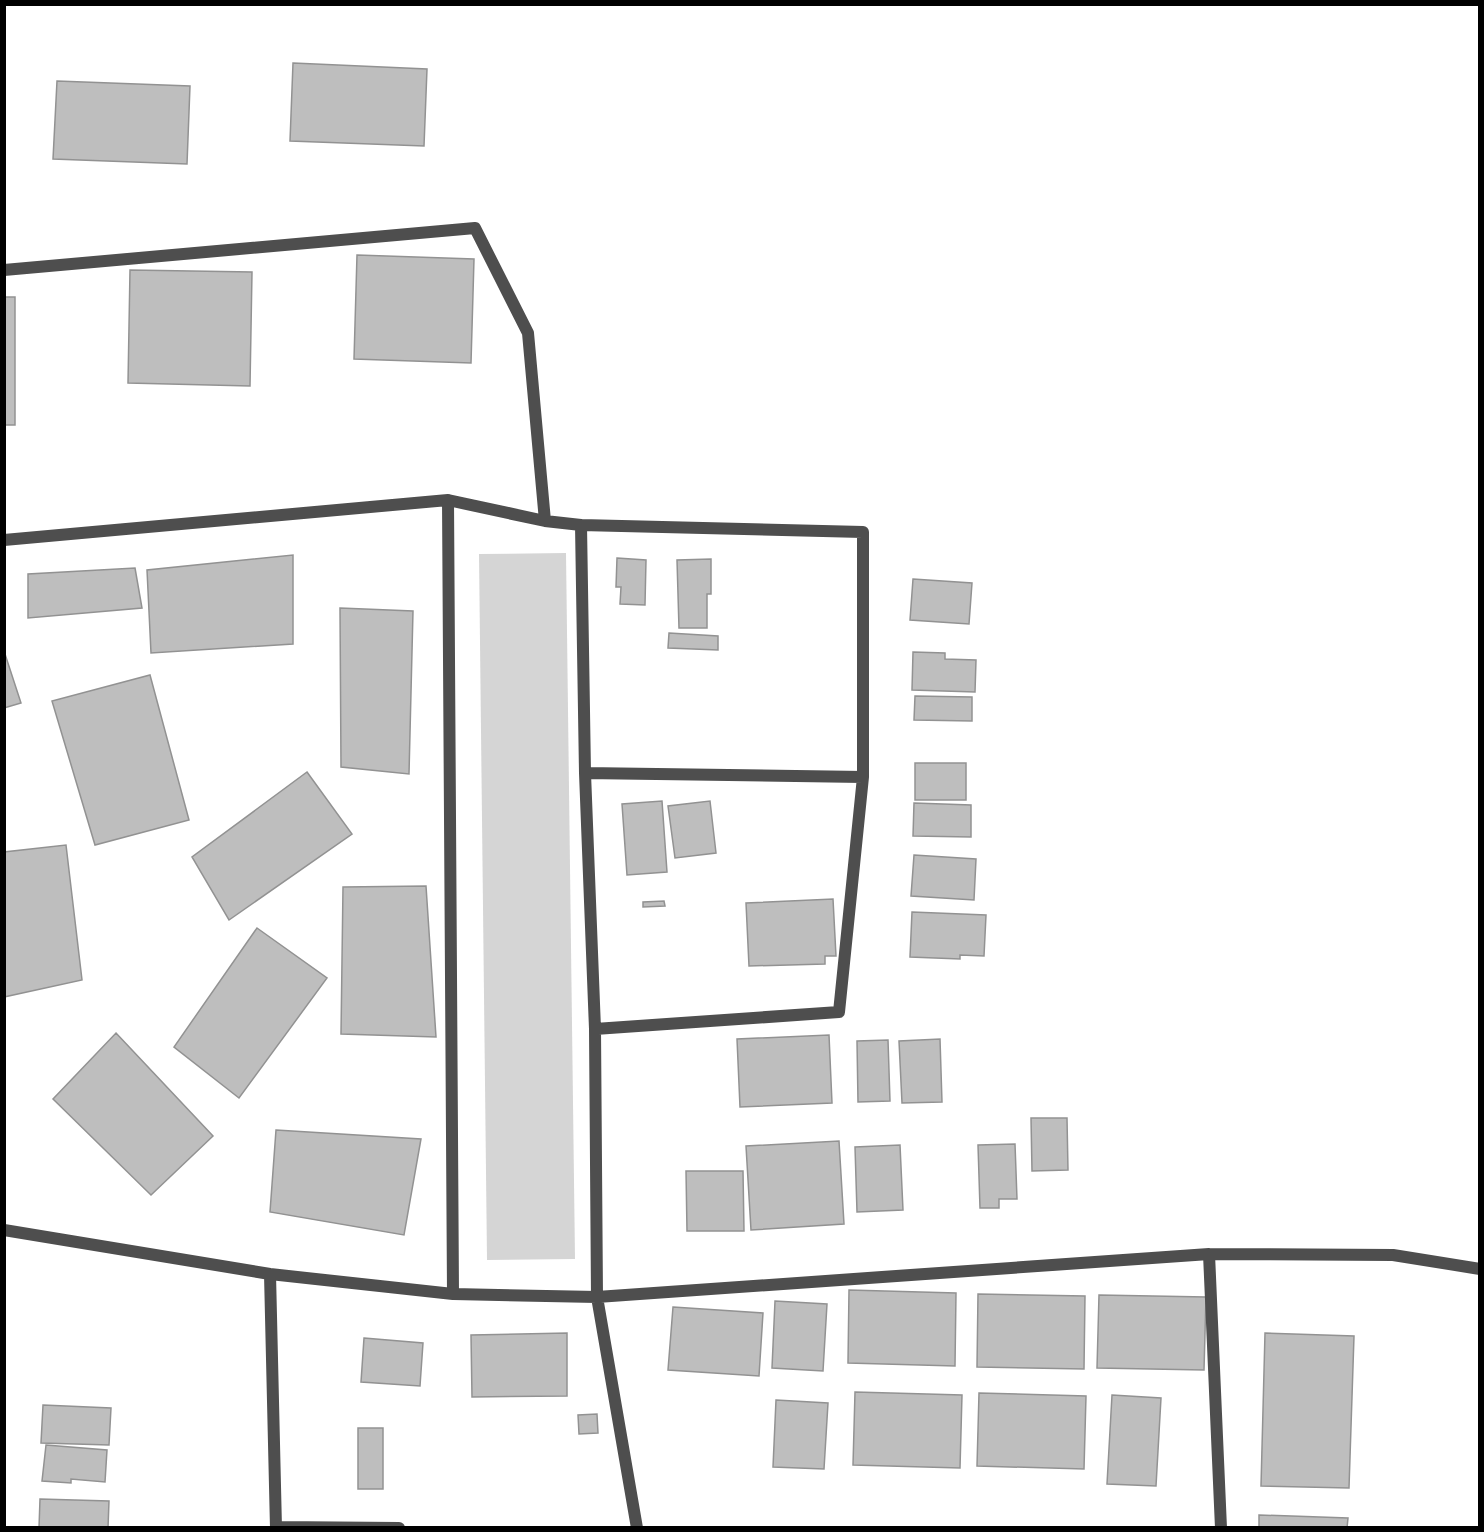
<svg xmlns="http://www.w3.org/2000/svg" width="1484" height="1532" font-family="Figtree,sans-serif">
  <rect width="100%" height="100%" fill="#fff"/>
  <path fill="#d5d5d5" d="M566 553 575 1259 487 1260 479 554Z"/>
  <path fill="#bebebe" stroke="#929292" stroke-width="1.5" d="M293 63 427 69 424 146 290 141Z
    M57 81 190 86 187 164 53 159Z
    M357 255 474 259 471 363 354 359Z
    M130 270 252 272 250 386 128 383Z
    M4 297H15V425H4Z
    M293 555V644L151 653 147 570Z
    M617 558 646 560 645 605 620 604 621 587H616Z
    M711 559V594H707V628H679L677 560Z
    M135 568 142 608 28 618V574Z
    M913 579 972 583 969 624 910 620Z
    M340 608 413 611 409 774 341 767Z
    M669 633 718 636V650L668 648Z
    M4 651 21 703 4 708Z
    M913 652 945 653V659L976 660 975 692 912 690Z
    M150 675 189 820 95 845 52 701Z
    M915 696 972 697V721L914 720Z
    M915 763H966V800H915Z
    M307 772 352 834 229 920 192 857Z
    M662 801 667 872 627 875 622 804Z
    M710 801 716 853 675 858 668 806Z
    M914 803 971 805V837L913 836Z
    M66 845 82 980 4 997V852Z
    M914 855 976 859 974 900 911 896Z
    M426 886 436 1037 341 1034 343 887Z
    M833 899 836 956H825V964L749 966 746 903Z
    M664 901 665 906 643 907V902Z
    M912 912 986 915 984 956 960 955V959L910 957Z
    M257 928 327 978 239 1098 174 1047Z
    M116 1033 213 1136 151 1195 53 1099Z
    M829 1035 832 1103 740 1107 737 1039Z
    M940 1039 942 1102 902 1103 899 1041Z
    M888 1040 890 1101 858 1102 857 1041Z
    M1031 1118H1067L1068 1170 1032 1171Z
    M276 1130 421 1139 404 1235 270 1212Z
    M839 1141 844 1224 751 1230 746 1146Z
    M1015 1144 1017 1199H999V1208H980L978 1145Z
    M900 1145 903 1210 857 1212 855 1147Z
    M686 1171H743L744 1231H687Z
    M849 1290 956 1293 955 1366 848 1363Z
    M978 1294 1085 1296 1084 1369 977 1367Z
    M1099 1295 1206 1297 1204 1370 1097 1368Z
    M775 1301 827 1304 823 1371 772 1368Z
    M673 1307 763 1313 759 1376 668 1370Z
    M567 1333V1396L472 1397 471 1335Z
    M1265 1333 1354 1336 1349 1488 1261 1486Z
    M364 1338 423 1343 420 1386 361 1382Z
    M855 1392 962 1395 960 1468 853 1465Z
    M979 1393 1086 1396 1084 1469 977 1466Z
    M1112 1395 1161 1398 1156 1486 1107 1484Z
    M776 1400 828 1403 824 1469 773 1467Z
    M43 1405 111 1408 109 1445 41 1443Z
    M597 1414 598 1433 579 1434 578 1415Z
    M358 1428H383V1489H358Z
    M46 1445 107 1450 105 1482 71 1479V1483L42 1481Z
    M40 1499 109 1501 108 1528H39Z
    M1259 1515 1348 1518 1347 1528H1259Z"/>
  <g fill="none" stroke-linecap="round" stroke-linejoin="round">
    <path stroke="#4e4e4e" stroke-width="12" d="M4 270 475 228 528 333 545 521
      M448 500 545 521 581 525 585 773 595 1029 597 1297 637 1528
      M581 525 863 532V777L839 1012 595 1029
      M4 540 448 500 453 1294
      M585 773 863 777
      M4 1230 270 1274 453 1294 597 1297 1209 1254 1393 1255 1480 1269
      M1209 1254 1221 1528
      M270 1274 276 1528
      M276 1527 399 1528"/>
  </g>
  <rect width="1484" height="1532" fill="none" stroke="#000000" stroke-width="12"/>
</svg>
